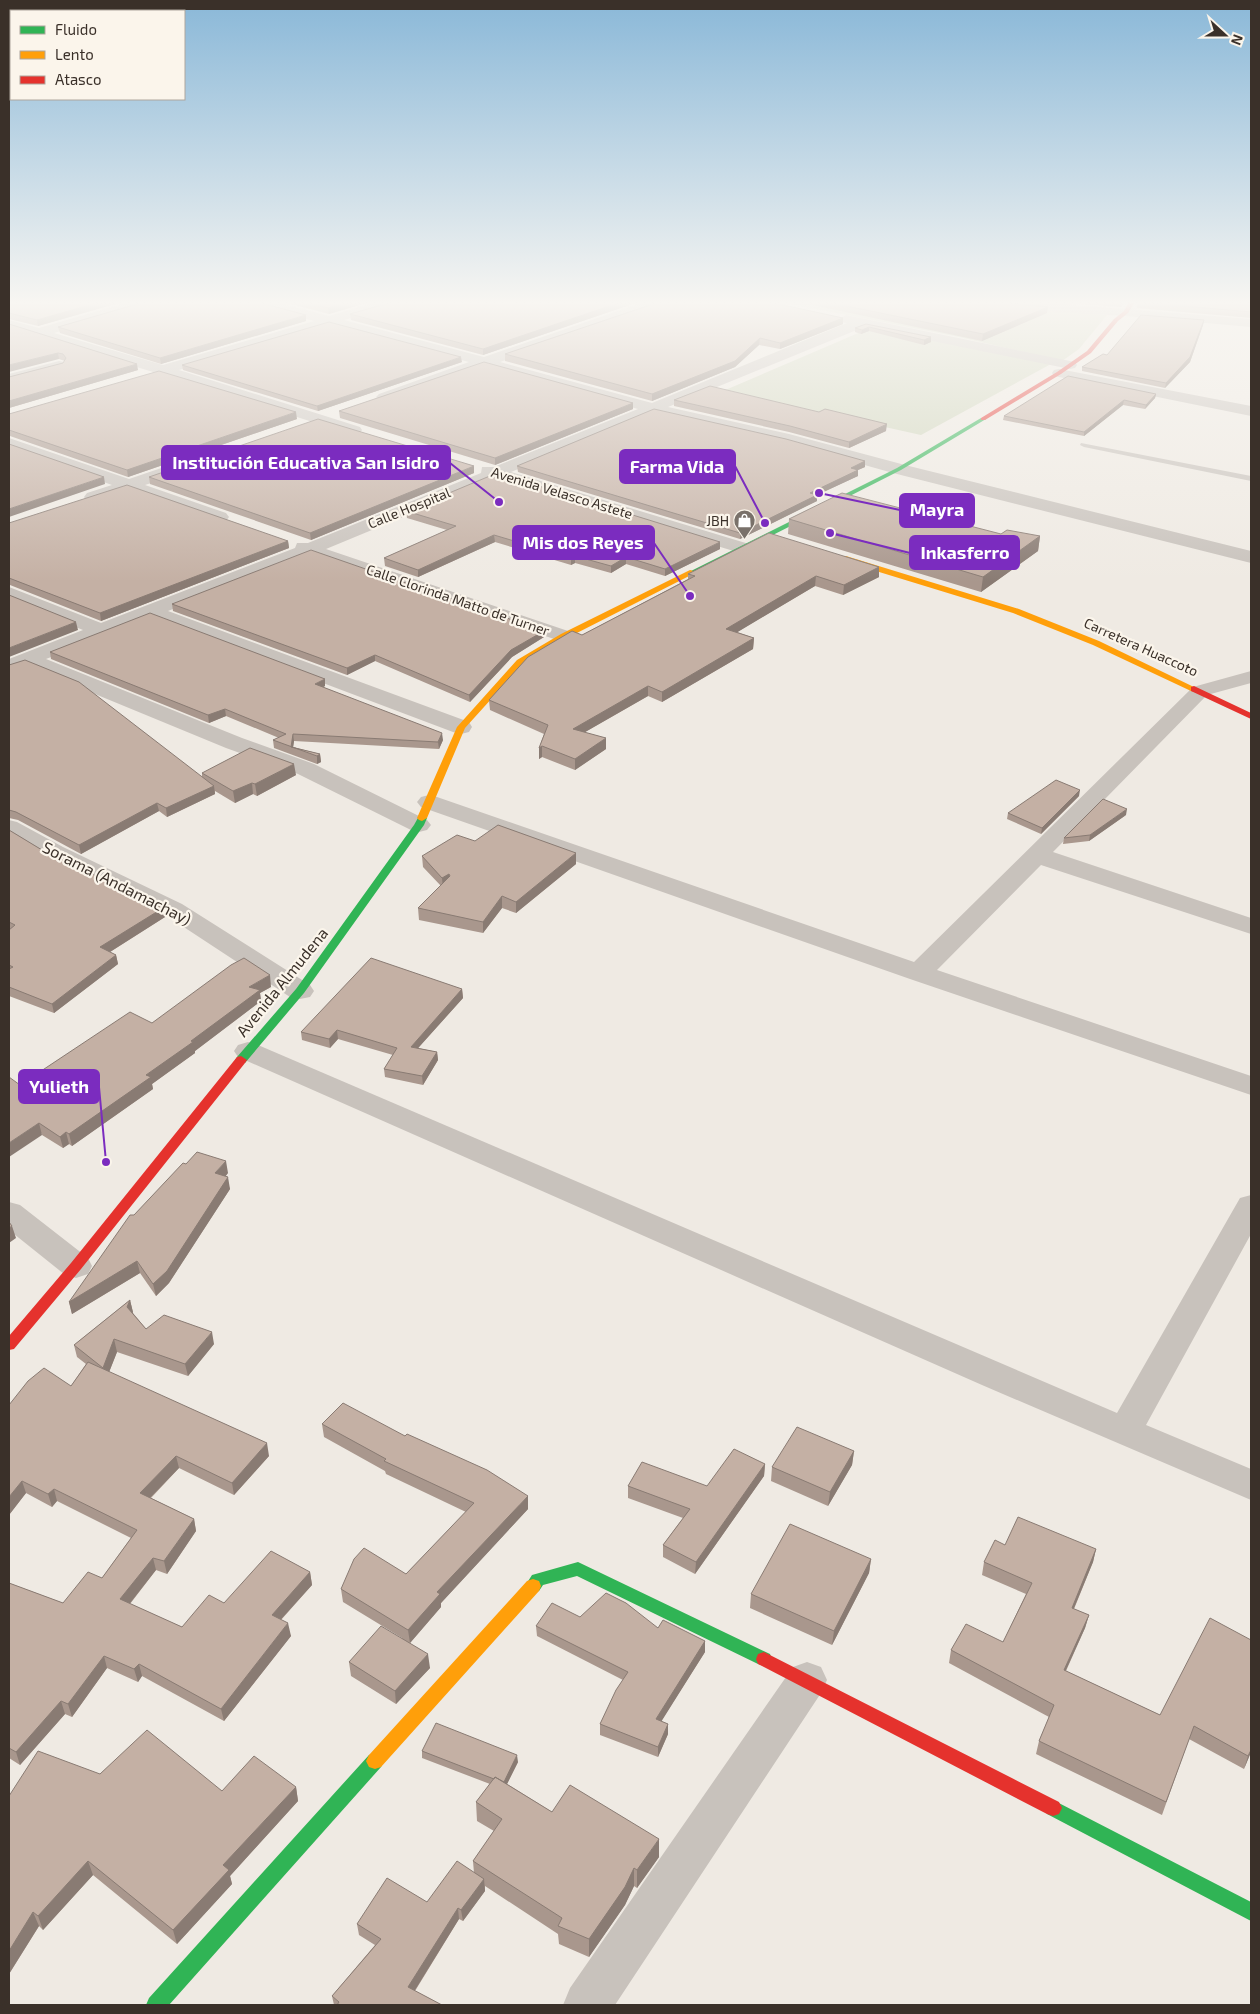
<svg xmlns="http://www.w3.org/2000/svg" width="1260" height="2014" font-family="'Exo 2',sans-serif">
  <rect width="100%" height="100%" fill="#efeae3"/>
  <path fill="#cfd5bc" d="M784 300H941L1107 315 1079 349 1062 361 959 337 781 302Z
    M870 328 1051 364 921 435 723 391Z"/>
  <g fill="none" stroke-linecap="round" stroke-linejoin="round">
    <path fill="#c8c2bc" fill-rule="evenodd" d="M1081 443 1251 476V481L1084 447 1080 445Z"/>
    <path fill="#c8c2bc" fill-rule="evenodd" d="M136 300H158L156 303 54 333 163 365 314 321 247 303 245 300H268L329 316 383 300H405L403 303 344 320 484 357 650 300H670L668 303 500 362 652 403 847 323 841 322 839 319 846 315 1070 361 1075 362 1077 365 1075 368 1070 369 864 327 668 407 789 434 905 465 1251 551V563L893 473 786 443 654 413 511 472 749 544 752 548 749 552 743 554 737 552 495 479 326 549 571 632 574 636 571 640 564 642 557 640 309 555 168 611 469 722 472 727 469 732 461 734 453 732 151 618 46 659 242 738 314 764 427 820 431 825 427 830 419 832 411 830 298 774 226 748 27 666 9 672V659L83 630 9 600V587L101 623 295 548 297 543H308L481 473 482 467H494L638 409 485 367 389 400H379L376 397 379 394 469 362 329 325 179 370 360 427 362 430 360 433 354 435 163 375 155 374 153 372 9 328V320L39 328Z
      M973 300H1011L1251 319V327L1126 316 1025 310 980 304Z
      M59 361 64 362 66 365 64 368 9 382V374Z
      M1059 369 1251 406V416L1054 376 1052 373 1054 370Z
      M9 438 129 479 179 462H191L193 466 191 470 145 485 226 513 229 517 226 521 220 522 214 521 129 491 93 502 87 501 84 497 87 493 112 485 9 448Z
      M1251 671V683L1207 695 1053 852 1251 918V934L1041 865 937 970 1251 1076V1095L910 979 421 807 417 802 421 797 429 795 437 797 914 962 1193 687Z
      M9 820 17 822 63 847 182 904 310 985 314 991 310 997 300 999 290 997 164 914 45 857 9 837Z
      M248 1042 258 1045 1117 1413 1240 1198 1251 1195V1234L1146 1425 1251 1469V1500L982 1385 238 1057 234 1051 238 1045Z
      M9 1202 20 1205 88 1258 92 1266 88 1274 76 1278 64 1274 9 1230Z
      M807 1662 821 1667 827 1680 821 1693 615 2005H563L570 1988 793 1667Z"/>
    <path fill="#30b455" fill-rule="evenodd" d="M981 418 986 419 901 470 696 574 689 572 897 468Z
      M422 815 427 818 424 825 304 993 245 1063H237L235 1060 237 1057 296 989 414 825 419 816Z
      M578 1562 770 1654 772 1659 770 1664 764 1666 758 1664 577 1576 543 1585 539 1591 533 1593 527 1591 525 1586 532 1575Z
      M375 1753 381 1755 384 1761 381 1767 169 2005H146L149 1998 369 1755Z
      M1053 1800 1251 1902V1921L1047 1814 1044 1808 1047 1802Z"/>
    <path fill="#ff9f0a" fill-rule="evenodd" d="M840 556H846L1019 609 1099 641 1198 689 1194 692 1191 691 1093 645 1013 613 840 560Z
      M690 570 697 572 567 638 523 664 465 728 427 818 422 821 419 820 417 818 457 727 517 660 561 634Z
      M533 1579 539 1581 541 1586 539 1591 381 1767 375 1769 369 1767 366 1761 369 1755 527 1581Z"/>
    <path fill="#e5322d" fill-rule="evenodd" d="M1130 300H1136L1128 313 1118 321 1091 353 1061 374 985 420H981V418L1057 372 1087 351 1114 319 1124 311Z
      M1194 686 1251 713V719L1191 691V687Z
      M241 1056 247 1060 245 1063 81 1269 14 1349 9 1350V1336L71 1263 237 1057Z
      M764 1652 1059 1802 1062 1808 1059 1814 1053 1816 1047 1814 758 1664 756 1659 758 1654Z"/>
  </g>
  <path fill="#a9978d" d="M9 300H129L38 326 9 319Z
    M276 300H376L329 314Z
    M399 300H644L483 355 351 320 350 314Z
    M789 300H982L1047 313 982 341Z
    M1036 300H1125L1121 307Z
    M1251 300V318L1137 308 1138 302Z
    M843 318V324L780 349 759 345 735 367 652 401 505 361V354Z
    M1204 320 1203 325 1190 362 1165 388 1082 371V367L1107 355Z
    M306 321 161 364 60 333 58 327Z
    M9 324 138 370 9 408V377L63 363 65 361 59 359Z
    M866 324 931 337V342L924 345 869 331 861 334 855 332V328Z
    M462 362 318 411 183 370 182 365Z
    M1156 394 1155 398 1145 409 1123 405 1084 436 1003 420 1004 416Z
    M674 400 886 431 849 448 789 432 674 406Z
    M633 409 495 465 340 418 339 411Z
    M9 414 297 419 128 477 10 436 9 437Z
    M865 461V467L858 470V476L817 495V501L740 539 518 472 517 466Z
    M474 473 311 540 150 484 149 477Z
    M406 511 720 549 665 576 626 564 611 573 575 563 571 565 495 542 418 577 385 566 384 558 447 530 407 518Z
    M789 519 1001 534 1040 536 1038 551 981 592 788 534Z
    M9 523 288 541 289 548 101 621 10 585 9 586Z
    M879 567V577L843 595 815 586 737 632 754 638 753 649 662 702 648 696 585 732 606 749 575 770 542 757 539 759V748L544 734 490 710 489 700 582 635 688 579V574Z
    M172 604 544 631V637L512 657 470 702 375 661 347 675 173 611Z
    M50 652 325 686 323 687 443 740 439 749 294 741 293 747 320 754 321 762 317 764 274 748 273 740 279 738 226 716 209 723 51 659Z
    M9 665 202 777V773L296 775 257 796 253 794 235 803 215 791V794L167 817 159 811 81 854 18 820 9 818V819Z
    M1079 796 1041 834 1007 819 1008 813Z
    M1126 815 1089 841 1063 844 1064 838Z
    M9 830 42 850 165 917 110 952 116 955 118 964 54 1013 9 996Z
    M475 841 576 864 516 913 502 908 483 933 419 920 418 908 441 886 423 867 422 856Z
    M271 987 260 993 261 1001 195 1051V1053L152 1084 153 1089 72 1146 69 1144 63 1148 42 1135 20 1085 152 1023Z
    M462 989 463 998 418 1048 437 1052 438 1060 423 1085 385 1077 384 1069 393 1055 338 1039 330 1048 302 1040 301 1032Z
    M228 1173 225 1177 230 1189 169 1283 156 1296 140 1273 72 1314 69 1302 134 1215Z
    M130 1300 133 1313 146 1329 214 1344 188 1376 117 1352 109 1372 269 1456 234 1495 179 1468 151 1498 194 1519 196 1531 167 1574 156 1570 130 1604 182 1627 224 1603 310 1572 312 1585 281 1620 291 1636 224 1721 142 1676 138 1682 107 1668 72 1717 65 1714 20 1765 9 1758V1583L63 1603 102 1578 131 1538 57 1501 52 1507 26 1493 9 1515V1405L71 1386 86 1364 77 1357 74 1345Z
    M322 1424 528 1509 441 1603V1607L410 1643 430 1668 396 1704 351 1676 349 1662 402 1638 343 1602 341 1589 406 1574 466 1512 386 1474 385 1471 324 1437Z
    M854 1451 852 1465 828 1506 771 1481 772 1467Z
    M765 1464 764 1476 695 1574 663 1557V1545L683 1518 628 1498V1486H707Z
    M1005 1545 1096 1549 1093 1562 1074 1609 1089 1615 1085 1628 1066 1671 1160 1715 1251 1640V1752L1244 1769 1189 1739 1162 1815 1036 1754 1039 1741 1049 1717 949 1663 951 1650 1003 1642 1026 1594 982 1575 984 1562Z
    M871 1559 869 1573 832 1645 750 1608 751 1594Z
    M580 1617 658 1628 705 1641V1652L661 1721 668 1724V1734L658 1757 600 1735V1724L623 1680 537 1636 536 1626Z
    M422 1751 518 1762 507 1784 552 1812 659 1857 637 1888 634 1886 625 1905 589 1957 559 1944 558 1934 485 1886V1891L463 1921 459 1919 415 1991 442 2005H334L332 1996 375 1945 359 1935 357 1924 427 1902 474 1873 473 1861 494 1831 477 1821 476 1802 490 1784 422 1758Z
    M100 1774 222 1791 296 1787 298 1801 230 1876 232 1884 177 1944 93 1875 43 1930 39 1926 9 1974V1796Z"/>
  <path fill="#897b73" d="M107 300H129L38 326 37 320Z
    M356 300H376L329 314 328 308Z
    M627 300H644L483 355V349Z
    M1122 300H1125L1121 307V301Z
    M1048 307 1047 313 982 341 983 334Z
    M306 315V321L161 364 160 358Z
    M843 318V324L780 349V343Z
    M1204 320 1203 325 1190 362 1165 388 1166 383Z
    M869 327V331L861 334 862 330Z
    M931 337V342L924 345V340Z
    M760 338 759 345 735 367 652 401V394Z
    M58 353 59 359 9 372V365Z
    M461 357 462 362 318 411 317 406Z
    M137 364 138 370 9 408V401Z
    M1156 394 1155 398 1145 409 1146 405Z
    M1124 400 1123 405 1084 436V432Z
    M633 403V409L495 465V458Z
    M296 412 297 419 128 477 127 470Z
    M887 424 886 431 849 448V442Z
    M865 461V467L858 470V476L817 495V501L740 539V533L810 493 851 468Z
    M474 466V473L311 540 310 533Z
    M104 477 105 484 9 517V509Z
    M494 535 495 542 418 577V570Z
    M1040 536 1038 551 981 592 983 577Z
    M288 541 289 548 101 621 100 613Z
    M720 542V549L665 576V569Z
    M575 556V563L571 565V558Z
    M626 557V564L611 573V566Z
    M879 567V577L843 595 844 585Z
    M816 576 815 586 726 639V629Z
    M76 622 78 630 9 657V648Z
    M544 631V637L512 657 470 702 469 695 511 650Z
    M754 638 753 649 662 702V692Z
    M375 655V661L347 675V668Z
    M325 679V686L316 691 315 684Z
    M648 686V696L573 739V729Z
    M225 709 226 716 209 723 208 715Z
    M442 733 443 740 439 749 438 742Z
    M293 734 294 741 293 748 291 747Z
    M606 738V749L575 770V759Z
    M542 746V757L539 759V748Z
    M320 754 321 762 317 764V756Z
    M294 764 296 775 257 796 255 784Z
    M252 783 253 794 235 803 233 791Z
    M214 786 215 794 167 817 166 808Z
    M1080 790 1079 796 1041 834 1042 828Z
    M157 803 159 811 81 854 79 845Z
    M1127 809 1126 815 1089 841 1090 835Z
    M576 853V864L516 913V902Z
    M449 874V885L443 889 442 878Z
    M502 896V908L483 933V922Z
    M163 908 165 917 102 957 100 947Z
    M116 955 118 964 54 1013 52 1004Z
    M270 975 271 987 260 993 261 1001 195 1051V1053L152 1084 153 1089 72 1146 69 1134 191 1041 249 987Z
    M462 989 463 998 411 1056V1047Z
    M337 1030 338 1039 330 1048 329 1039Z
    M437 1052 438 1060 423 1085 422 1076Z
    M39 1123 42 1135 9 1157V1143Z
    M66 1132 69 1144 63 1148 60 1137Z
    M226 1161 228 1173 218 1185 215 1173Z
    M228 1177 230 1189 169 1283 156 1296 153 1284Z
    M12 1226 16 1238 9 1243V1228Z
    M137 1261 140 1273 72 1314 69 1302Z
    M130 1300 133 1312 130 1319 127 1307Z
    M212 1332 214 1344 188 1376 185 1364Z
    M114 1339 117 1352 106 1380 103 1368Z
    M267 1443 269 1456 234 1495 232 1483Z
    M854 1451 852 1465 828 1506 830 1492Z
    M176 1456 179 1468 143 1505 140 1493Z
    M765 1464 764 1476 695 1574 696 1562Z
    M22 1481 26 1493 9 1515V1497Z
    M54 1489 57 1501 52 1507 48 1494Z
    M528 1496V1509L441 1603V1607L410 1643 408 1630 437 1592Z
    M194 1519 196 1531 167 1574 164 1561Z
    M1096 1549 1093 1562 1069 1620 1072 1608Z
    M153 1558 156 1570 123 1612 120 1599Z
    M871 1559 869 1573 832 1645 834 1631Z
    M310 1572 312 1585 274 1627 272 1615Z
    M1089 1615 1085 1628 1060 1683 1064 1670Z
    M288 1623 291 1636 224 1721 221 1709Z
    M705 1641V1652L656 1730V1719Z
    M428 1654 430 1668 396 1704 395 1691Z
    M104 1656 107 1668 72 1717 68 1704Z
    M139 1664 142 1676 138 1682 134 1669Z
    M61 1701 65 1714 20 1765 16 1752Z
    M668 1724V1734L658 1757V1747Z
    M1251 1750V1752L1244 1769 1248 1756Z
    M517 1755 518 1762 504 1790 503 1783Z
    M296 1787 298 1801 230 1876 232 1884 177 1944 173 1930 223 1865Z
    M659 1839V1857L637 1888V1870Z
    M88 1861 93 1875 43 1930 38 1916Z
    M634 1868V1886L625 1905 589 1957V1939Z
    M484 1879 485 1891 463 1921 461 1910Z
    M458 1908 459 1919 410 1998 408 1987Z
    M33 1912 39 1926 9 1974V1951Z"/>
  <path fill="#c4b0a4" stroke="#897b73" d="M9 300H107L37 320 9 313Z
    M151 300H250L306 315 160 358 58 327Z
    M298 300H356L328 308Z
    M399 300H627L483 349 350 314Z
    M665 300H760L843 318 780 343 760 338 735 361 652 394 505 354Z
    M817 300H982L1048 307 983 334Z
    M1140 300H1251V312L1138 302Z
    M1141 315 1204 320 1190 357 1166 383 1082 367 1103 354 1107 355Z
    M329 322 461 357 317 406 182 365Z
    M9 324 137 364 9 401V377L63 363 66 358 63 354 58 353 9 365Z
    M866 324 931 337 924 340 869 327 862 330 855 328Z
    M484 362 633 403 495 458 339 411Z
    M159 371 296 412 127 470 9 430V414Z
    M1068 376 1156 394 1146 405 1124 400 1084 432 1004 416Z
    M710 386 819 412 825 409 887 424 849 442 790 426 674 400Z
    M654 409 786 439 865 461 851 468 858 470 810 493 817 495 740 533 517 466Z
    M318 419 474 466 310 533 149 477Z
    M9 444 104 477 9 509Z
    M497 473 720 542 665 569 626 557 611 566 575 556 571 558 494 535 418 570 384 558 456 526 406 511Z
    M127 485 288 541 100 613 9 578V523Z
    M842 493 1001 534 1007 530 1040 536 983 577 789 519Z
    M769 533 879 567 844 585 816 576 726 629 754 638 662 692 648 686 573 729 606 738 575 759 542 746 539 748 548 725 489 700 528 657 572 631 582 635 695 576 688 574Z
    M311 550 544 631 511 650 469 695 375 655 347 668 172 604Z
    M9 595 76 622 9 648Z
    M150 613 325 679 315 684 442 733 438 742 293 734 291 747 320 754 317 756 273 740 286 734 225 709 208 715 50 652Z
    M25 660 79 682 214 786 166 808 157 803 79 845 16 812 9 810V665Z
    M250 748 294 764 255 784 252 783 233 791 202 773Z
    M1056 780 1080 790 1042 828 1008 813Z
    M1103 799 1127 809 1090 835 1064 838Z
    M498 825 576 853 516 902 502 896 483 922 418 908 450 876 449 874 442 878 422 856 457 835 475 841Z
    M9 830 42 850 163 908 100 947 116 955 52 1004 9 987V969L13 967 9 965V930L15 925 9 922Z
    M244 958 270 975 249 987 260 990 191 1041 193 1042 146 1075 151 1077 69 1134 66 1132 60 1137 39 1123 9 1143V1077L20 1085 130 1012 152 1023 231 965Z
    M371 958 462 989 411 1047 437 1052 422 1076 384 1069 397 1048 337 1030 329 1039 301 1032Z
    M197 1152 226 1161 215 1173 228 1177 167 1271 153 1284 137 1261 69 1302 130 1215H134L183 1163 186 1164Z
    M9 1222 12 1226 9 1228Z
    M130 1300 127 1307 146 1329 164 1315 212 1332 185 1364 114 1339 103 1368 74 1345Z
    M88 1362 267 1443 232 1483 176 1456 140 1493 194 1519 164 1561 153 1558 120 1599 182 1627 209 1595 224 1603 271 1551 310 1572 272 1615 288 1623 221 1709 139 1664 134 1669 104 1656 68 1704 61 1701 16 1752 9 1748V1583L63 1603 88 1572 102 1578 137 1530 54 1489 48 1494 22 1481 9 1497V1405L28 1381 44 1368 71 1386Z
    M343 1403 405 1436 407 1434 487 1470 528 1496 437 1592 440 1594 408 1630 341 1589 354 1559 364 1548 406 1574 474 1503 384 1461 386 1459 322 1424Z
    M797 1427 854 1451 830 1492 772 1467Z
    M734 1449 765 1464 696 1562 663 1545 690 1509 628 1486 642 1462 707 1486Z
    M1018 1517 1096 1549 1072 1608 1089 1615 1064 1670 1160 1715 1210 1618 1251 1640V1750L1248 1756 1194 1726 1166 1802 1039 1741 1054 1705 951 1650 966 1624 1003 1642 1032 1583 984 1562 995 1540 1005 1545Z
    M790 1524 871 1559 834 1631 751 1594Z
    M606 1593 626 1603 658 1628 663 1620 705 1641 656 1719 668 1724 658 1747 600 1724 616 1690 628 1672 536 1626 552 1603 580 1617Z
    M381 1626 428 1654 395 1691 349 1662Z
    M436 1723 517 1755 504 1782 495 1777 494 1779 422 1751Z
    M147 1730 222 1791 254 1756 296 1787 223 1865 229 1870 173 1930 88 1861 38 1916 33 1912 9 1951V1796L38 1751 100 1774Z
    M495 1777 552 1812 570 1785 659 1839 637 1870 634 1868 625 1887 589 1939 558 1926 562 1918 473 1861 502 1819 476 1802Z
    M457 1861 484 1879 461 1910 458 1908 408 1987 442 2005H337L339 2002 332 1996 381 1939 357 1924 387 1878 427 1902Z"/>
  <linearGradient id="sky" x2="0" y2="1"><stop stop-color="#8ab8d8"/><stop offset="0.52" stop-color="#f8f6f2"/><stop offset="1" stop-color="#f8f6f2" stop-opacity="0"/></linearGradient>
  <rect width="1260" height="582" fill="url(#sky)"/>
  <defs>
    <symbol id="shop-pin" viewBox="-11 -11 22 30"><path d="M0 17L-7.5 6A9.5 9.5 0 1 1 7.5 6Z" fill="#79716a" stroke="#fbf5eb"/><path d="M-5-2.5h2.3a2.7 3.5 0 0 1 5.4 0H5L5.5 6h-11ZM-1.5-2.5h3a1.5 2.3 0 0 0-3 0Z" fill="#fff"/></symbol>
  </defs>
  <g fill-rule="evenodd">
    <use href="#shop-pin" x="732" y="508" width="25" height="34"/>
  </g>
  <g text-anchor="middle" stroke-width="4.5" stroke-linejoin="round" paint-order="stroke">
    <g font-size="14" fill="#3a3029" stroke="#fbf5eb">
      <text transform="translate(562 493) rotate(17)" y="5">Avenida Velasco Astete</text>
      <text transform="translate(409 508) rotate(-22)" y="5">Calle Hospital</text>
      <text transform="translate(458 600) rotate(19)" y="5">Calle Clorinda Matto de Turner</text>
      <text transform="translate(1141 647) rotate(24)" y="5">Carretera Huaccoto</text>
    </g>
    <g font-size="14" fill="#3a3029" stroke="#fbf5eb" text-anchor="end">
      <text x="729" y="526">JBH</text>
    </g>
    <g font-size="16" fill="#3a3029" stroke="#fbf5eb">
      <text transform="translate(117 883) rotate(27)" y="6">Sorama (Andamachay)</text>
      <text transform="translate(282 982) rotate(-51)" y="6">Avenida Almudena</text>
    </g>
  </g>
  <path fill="none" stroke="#7b2cbf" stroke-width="2" d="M499 502L450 463M765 523L735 466M819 493L900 510M690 596L654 543M830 533L910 553M106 1162L99 1087"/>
  <g fill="#7b2cbf" stroke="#fbf5eb" stroke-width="2">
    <circle cx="499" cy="502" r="5"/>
    <circle cx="765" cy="523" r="5"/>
    <circle cx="819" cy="493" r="5"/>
    <circle cx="690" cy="596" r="5"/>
    <circle cx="830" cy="533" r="5"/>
    <circle cx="106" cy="1162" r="5"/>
  </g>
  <g fill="#7b2cbf" stroke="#7b2cbf" stroke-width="2">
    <rect x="162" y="446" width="288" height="33" rx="5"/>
    <rect x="620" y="450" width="115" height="33" rx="5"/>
    <rect x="900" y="494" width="74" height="33" rx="5"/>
    <rect x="513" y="526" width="141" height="33" rx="5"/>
    <rect x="910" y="536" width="109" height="33" rx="5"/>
    <rect x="19" y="1070" width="80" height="33" rx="5"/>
  </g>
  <g font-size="18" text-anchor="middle" font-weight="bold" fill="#fff">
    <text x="306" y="469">Institución Educativa San Isidro</text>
    <text x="677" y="473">Farma Vida</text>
    <text x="937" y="516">Mayra</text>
    <text x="583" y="549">Mis dos Reyes</text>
    <text x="965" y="559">Inkasferro</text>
    <text x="59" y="1093">Yulieth</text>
  </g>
  <rect width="1260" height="2014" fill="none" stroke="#3a3029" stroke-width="20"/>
  <rect x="10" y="10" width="175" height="90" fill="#fbf5eb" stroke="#aea69d"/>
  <rect x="20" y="26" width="25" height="8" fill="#30b455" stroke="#aea69d"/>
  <text x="55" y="35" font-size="15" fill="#3a3029">Fluido</text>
  <rect x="20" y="51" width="25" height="8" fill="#ff9f0a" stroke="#aea69d"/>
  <text x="55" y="60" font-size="15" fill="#3a3029">Lento</text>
  <rect x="20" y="76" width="25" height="8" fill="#e5322d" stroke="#aea69d"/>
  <text x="55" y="85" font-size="15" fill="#3a3029">Atasco</text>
  <g transform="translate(1225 35) rotate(111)" stroke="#fbf5eb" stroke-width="4" paint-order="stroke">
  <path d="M0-4L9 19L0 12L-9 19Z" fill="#3a3029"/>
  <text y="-8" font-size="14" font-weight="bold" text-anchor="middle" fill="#3a3029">N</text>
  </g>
</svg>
